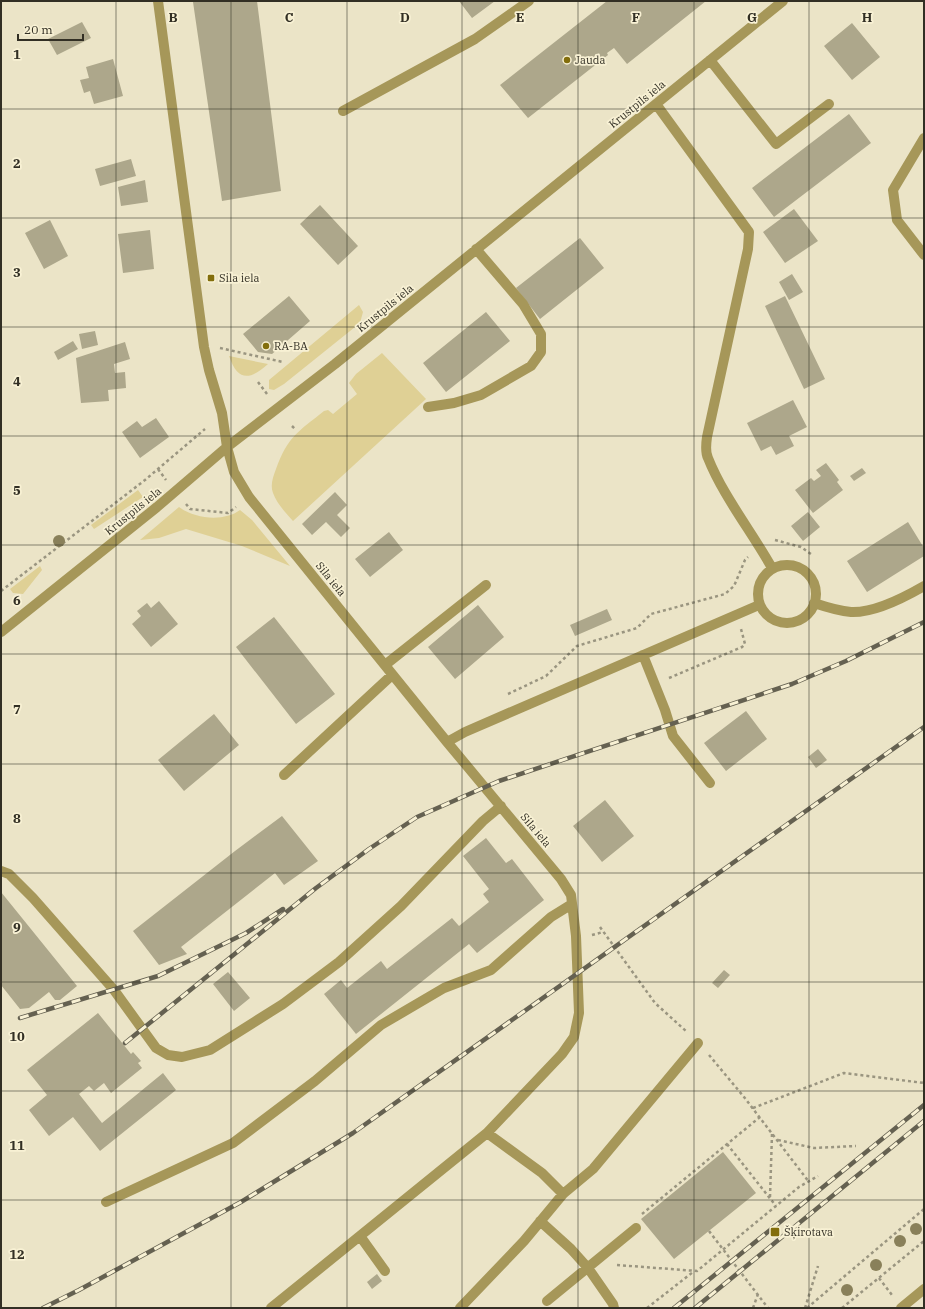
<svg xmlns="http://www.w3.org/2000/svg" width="925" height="1309" font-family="'IBM Plex Serif',serif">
  <rect width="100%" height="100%" fill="#ebe4c7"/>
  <path fill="#dfd095" d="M359 305 363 312 360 323 284 384 274 390 269 389V380Z
    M382 353 426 399 293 521C286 513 277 504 273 493 270 485 273 477 276 469 288 436 298 432 324 411L328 410 333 414 357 394 349 383 356 374Z
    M229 356 268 364C250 380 238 382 229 356Z
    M138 490 143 497 94 529 91 525Z
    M179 507C195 519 224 522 240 510L252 520 290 566 242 546 186 529 159 538 140 540Z
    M40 566 42 570 23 594 13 593 10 589Z"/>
  <path fill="#ada78b" d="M200 1H257L281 191 222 201 193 2Z
    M459 1H495L472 18Z
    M607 1H706L627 64 614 48 607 53 608 55 528 118 500 85Z
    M82 22 91 38 57 55 48 39Z
    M852 23 880 57 852 80 824 46Z
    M113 59 123 96 94 104 90 91 84 93 80 80 89 78 86 67Z
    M849 114 871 143 774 217 752 188Z
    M131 159 136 176 100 186 95 169Z
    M145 180 148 202 121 206 118 187Z
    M320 205 358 246 338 265 300 224Z
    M794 209 818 241 785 263 763 232Z
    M50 220 68 256 44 269 25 233Z
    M150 230 154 269 123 273 118 234Z
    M580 238 604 268 540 319 516 288Z
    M792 274 803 292 789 300 779 282Z
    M289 296 310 321 272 354 258 352 243 334Z
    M785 296 825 379 804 389 765 306Z
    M486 312 510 341 446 392 423 363Z
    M95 331 98 345 82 349 79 334Z
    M73 341 78 349 58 360 54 352Z
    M125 342 130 359 114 364 115 373 125 372 126 388 108 390 109 401 81 403 76 358Z
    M793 400 807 427 789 436 794 446 776 455 771 446 761 451 747 423Z
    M156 418 169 437 140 458 122 432 137 421 142 427Z
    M826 463 839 480 837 482 843 490 813 513 795 490 811 478 814 481 821 476 816 470Z
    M862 468 866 473 854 481 850 476Z
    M335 492 347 505 337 515 350 528 341 537 326 522 312 535 302 524Z
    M808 512 820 527 803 541 791 526Z
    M908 522 924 548V556L867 592 847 561Z
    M389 532 403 550 370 577 355 559Z
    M159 601 178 624 151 647 132 624 141 616 137 611 147 603 151 608Z
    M478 605 504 637 455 679 428 647Z
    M607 609 612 620 575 636 570 625Z
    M274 617 335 694 296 724 236 647Z
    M746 711 767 739 726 771 704 743Z
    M214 714 239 745 184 791 158 760Z
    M818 749 827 760 816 768 808 757Z
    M605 800 634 836 602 862 573 826Z
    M282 816 318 861 284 885 275 873 181 947 187 954 159 965 133 931 235 851Z
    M486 838 506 863 512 859 544 900 477 953 469 944 356 1034 324 994 341 980 347 988 381 961 387 969 452 918 459 926 489 902 483 894 489 889 463 856Z
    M1 892 77 986 60 1000H55L49 992 29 1008 20 1009 1 985Z
    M724 970 730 975 718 988 712 983Z
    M228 972 250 998 234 1011 213 984Z
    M98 1013 131 1054 133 1052 141 1061 138 1063 142 1068 111 1093 104 1083 94 1091 89 1086 79 1094 102 1123 163 1073 176 1090 100 1151 73 1117 49 1136 29 1110 47 1095 27 1070Z
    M723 1152 756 1193 674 1259 641 1219Z
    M377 1274 382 1281 372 1289 367 1282Z"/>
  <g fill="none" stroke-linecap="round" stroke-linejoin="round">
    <path stroke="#9a9580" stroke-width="2.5" stroke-dasharray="3 3" stroke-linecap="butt" d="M220 348 283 362
      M258 382 267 394
      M292 426 295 429
      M158 469 166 480
      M186 504 190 509 228 513 236 507
      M775 540 801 547 811 554
      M1 591 145 480 205 429
      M669 678 742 647 745 644 741 629
      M508 694 546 676 577 646 637 628 651 614 725 594 734 586 745 560 748 557
      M600 927 655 1003 687 1032
      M592 935 603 932
      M709 1055 744 1097 809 1182
      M753 1108 844 1073 924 1083
      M778 1140 814 1148 856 1146
      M727 1144 776 1206
      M770 1197 772 1134
      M642 1214 760 1117
      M709 1231 768 1308
      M617 1265 697 1271 799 1187 818 1176
      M879 1278 892 1295
      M647 1308 693 1272
      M753 1308 758 1294
      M805 1308 818 1266
      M807 1308 924 1209
      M842 1308 924 1241"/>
    <path stroke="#a69759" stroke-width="10" d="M158 1 204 347 209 370 222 413 227 447 234 472 249 497 447 742 561 879 571 895 576 936 579 1013 574 1037 562 1054 487 1133 271 1308
      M710 60 776 144 829 104
      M656 104 749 232 748 249 707 437C706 444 705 452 708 458 723 496 752 532 772 568
      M343 111 475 39 529 1
      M924 138 893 190 897 220 924 255
      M428 407 454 403 481 395 531 366 541 352V334L523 304 476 249
      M758 594a29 29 0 1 1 58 0a29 29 0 1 1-58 0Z
      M814 603C826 607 839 611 851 612 873 613 905 597 924 586
      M1 632 157 507 227 447 335 364 783 1
      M643 655 665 710 673 736 710 783
      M385 665 486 585
      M447 742 465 732 759 605
      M284 775 392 675
      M1 871 9 874 33 898 114 990 156 1048 168 1055 182 1057 210 1050 283 1004 339 962 401 906 483 821 501 806
      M563 1194 593 1169 698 1043
      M106 1202 233 1143 315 1081 381 1025 444 988 491 970 551 917 572 904
      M540 1221 571 1249 588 1268 613 1304 614 1308
      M360 1236 385 1271
      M547 1301 636 1228
      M460 1308 524 1241 563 1194 542 1173 487 1133
      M901 1308 924 1289"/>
    <defs>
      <path id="rail" d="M20 1018 158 976 246 933 283 909
        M125 1043 316 888 369 849 417 817 499 781 792 684 846 661 924 622
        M43 1308 79 1290 241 1202 353 1133 924 727
        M674 1308 924 1105
        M695 1308 924 1121"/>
    </defs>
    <use href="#rail" stroke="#656151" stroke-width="4.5"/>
    <use href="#rail" stroke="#f8f1d4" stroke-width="3" stroke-dasharray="9" stroke-linecap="butt"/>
  </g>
  <g fill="#89805a">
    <circle cx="59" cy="541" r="6"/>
    <circle cx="916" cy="1229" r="6"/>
    <circle cx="900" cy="1241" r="6"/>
    <circle cx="876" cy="1265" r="6"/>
    <circle cx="847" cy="1290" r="6"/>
  </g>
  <path fill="none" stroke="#322f24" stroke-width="1" stroke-opacity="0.55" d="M116 1V1308M231 1V1308M347 1V1308M462 1V1308M578 1V1308M694 1V1308M809 1V1308M1 109H924M1 218H924M1 327H924M1 436H924M1 545H924M1 654H924M1 764H924M1 873H924M1 982H924M1 1091H924M1 1200H924"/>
  <g fill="#836e0c" stroke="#f8f1d4" stroke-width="1.5">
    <circle cx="567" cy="60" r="4"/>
    <rect x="207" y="274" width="8" height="8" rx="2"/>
    <circle cx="266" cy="346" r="4"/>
    <rect x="770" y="1227" width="10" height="10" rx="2"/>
  </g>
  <g text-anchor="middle" stroke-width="3.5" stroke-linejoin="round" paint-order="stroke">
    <g font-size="11" fill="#322f24" stroke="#f8f1d4" text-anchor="start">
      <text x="575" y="64">Jauda</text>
      <text x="219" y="282">Sila iela</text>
      <text x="274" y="350">RA-BA</text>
      <text x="784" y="1236">Šķirotava</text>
    </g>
    <g font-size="11" fill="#322f24" stroke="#f8f1d4">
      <text transform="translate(637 104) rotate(-39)" y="4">Krustpils iela</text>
      <text transform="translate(385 308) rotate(-39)" y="4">Krustpils iela</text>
      <text transform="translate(133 511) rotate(-39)" y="4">Krustpils iela</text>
      <text transform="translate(331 579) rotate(51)" y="4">Sila iela</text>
      <text transform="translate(536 830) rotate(50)" y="4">Sila iela</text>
    </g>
  </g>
  <g font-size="13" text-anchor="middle" font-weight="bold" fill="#322f24" stroke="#f8f1d4" stroke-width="3.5" stroke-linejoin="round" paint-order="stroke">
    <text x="173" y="22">B</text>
    <text x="289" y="22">C</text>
    <text x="405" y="22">D</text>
    <text x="520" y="22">E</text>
    <text x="636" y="22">F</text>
    <text x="752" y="22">G</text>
    <text x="867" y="22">H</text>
    <text x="17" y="59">1</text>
    <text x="17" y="168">2</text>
    <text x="17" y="277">3</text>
    <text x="17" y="386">4</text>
    <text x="17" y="495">5</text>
    <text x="17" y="605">6</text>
    <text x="17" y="714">7</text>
    <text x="17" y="823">8</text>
    <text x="17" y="932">9</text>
    <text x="17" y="1041">10</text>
    <text x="17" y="1150">11</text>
    <text x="17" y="1259">12</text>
  </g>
  <rect width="925" height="1309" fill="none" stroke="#322f24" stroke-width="4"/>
  <path d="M18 34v6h65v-6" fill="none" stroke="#322f24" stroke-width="2"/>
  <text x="24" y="34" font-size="12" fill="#322f24" stroke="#f8f1d4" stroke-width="3" paint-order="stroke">20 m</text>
</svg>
